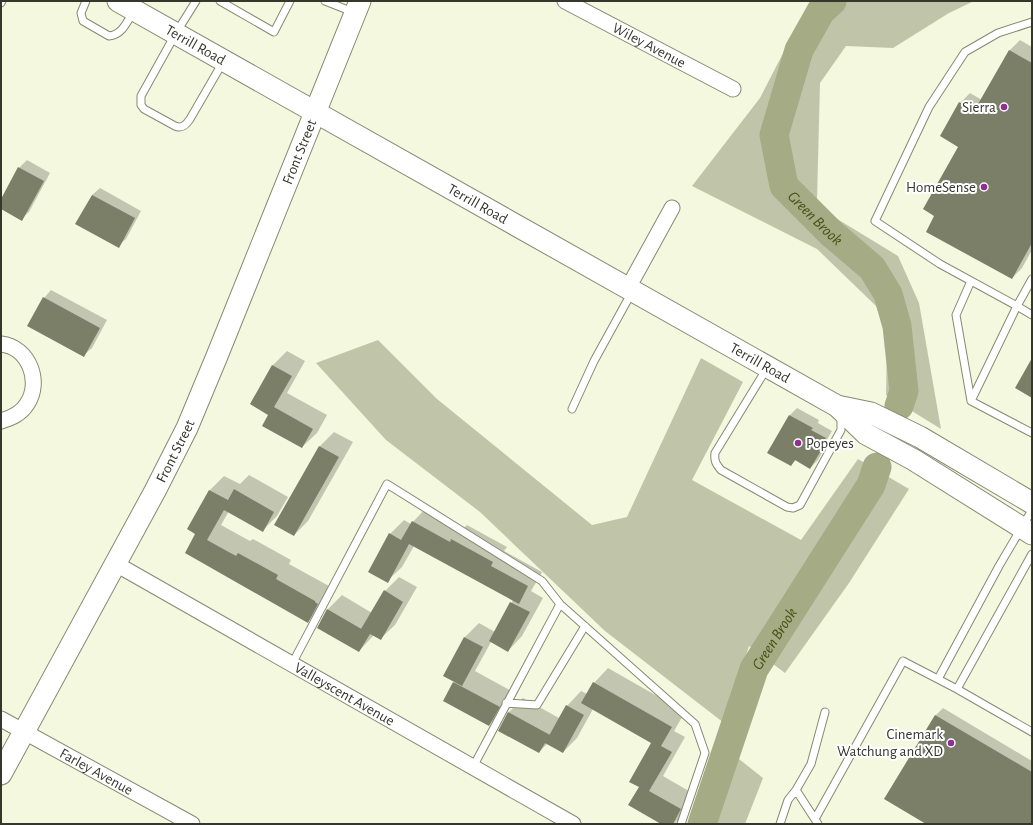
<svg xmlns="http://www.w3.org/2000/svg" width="1033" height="825" font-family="'Alegreya Sans',sans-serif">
  <rect width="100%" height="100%" fill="#f3f8de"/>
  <path fill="#c0c5aa" d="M810 1H974L949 13 893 48 846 46 820 83 817 200 834 217 898 256 919 303 941 429 886 395 887 347 885 329 876 306 817 249 692 186 760 98Z
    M378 340 437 399 592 525 627 517 701 358 743 382 692 480 801 540 858 459 909 489 849 583 785 673 749 646 724 723 605 631 480 512 386 440 316 363Z
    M720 744 763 778 745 824H688Z"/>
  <path fill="#0003" d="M1020 40 1032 47V250L1022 268 1012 278 936 215 959 147 960 103 970 93 982 100 1010 50Z
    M27 160 50 173 29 212 21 219 1 208V201L19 168Z
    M100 188 141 211 126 239 118 246 92 195Z
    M51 290 107 320 92 348 84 355 44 298Z
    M287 351 305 361 287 393 327 415 317 433 302 447 269 414 251 404 273 365Z
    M797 408 819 420 818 423 832 431 826 441 828 442 818 460 810 468 796 460 791 465 790 415Z
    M334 432 353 442 308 521 294 535 276 525 320 446Z
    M249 475 288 497 277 516 263 530 229 511 221 525 250 541 253 539 291 560 289 564 329 586 328 587 332 589 322 607 308 621 197 534 188 529 210 490 224 476 240 484Z
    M427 507 464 528 467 525 507 547 504 551 542 572 531 591 543 598 522 636 508 651 491 642 475 671 513 692 503 710 489 725 444 700 455 681 444 676 465 637 479 623 495 632 513 600 414 546 402 567 387 581 390 534 404 520 411 524Z
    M399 577 417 587 395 625 380 639 374 635 359 651 327 610 342 595 372 613 385 591Z
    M608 668 685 712 674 731 685 737 663 776 694 794 684 814 674 824H663L640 787 652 743 593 709 577 738 563 752 547 744 539 752 499 730 509 712 523 698 559 718 567 706 581 691 587 694 594 683Z
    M943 708 1032 761V824H928L886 799 936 715Z"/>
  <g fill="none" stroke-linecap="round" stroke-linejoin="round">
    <g stroke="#a4ab85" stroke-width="29">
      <path id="s1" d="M832 1 821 11 799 50 774 135 784 186 831 233 872 268 888 294 897 326 904 391 899 406"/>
      <path id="s2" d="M702 824 754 669 871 485 877 467"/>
    </g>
  </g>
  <path fill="#7b7f68" d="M1009 50 1032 63V243L1012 279 926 232 934 216 923 209 958 147 940 136 959 102 974 111Z
    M18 167 44 181 22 221 1 209V199Z
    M92 195 135 218 119 248 75 224Z
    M43 297 100 328 84 357 27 326Z
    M1032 358V398L1015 388Z
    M272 365 292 376 274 407 313 429 302 448 262 426 268 415 250 404Z
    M789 415 813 428 811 430 826 438 820 448 822 449 810 469 795 460 791 466 767 453Z
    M319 446 339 457 294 536 274 525Z
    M234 489 274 512 263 532 224 510 207 540 236 556 238 553 278 575 276 579 315 601V602L318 604 308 623 185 553 195 534 187 529 209 490 228 500Z
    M412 521 450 542 451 539 493 562 491 566 528 586 519 604 409 544 388 583 368 572 389 533 401 540Z
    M384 590 403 602 381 640 361 629Z
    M510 602 530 612 508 652 489 641Z
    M327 609 370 634 359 652 317 628Z
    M464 637 483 647 462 686 443 676Z
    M453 682 500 707 489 726 443 701Z
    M593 682 672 727 661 746 672 752 649 791 681 809 673 824H661L628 805 639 787 629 782 651 743 581 703Z
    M566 705 584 715 563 753 545 743Z
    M508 712 550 735 539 753 498 731Z
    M935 715 1032 772V824H926L884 799Z"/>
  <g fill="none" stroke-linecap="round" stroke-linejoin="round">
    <defs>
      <path id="lane" d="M86 1 81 13 83 21 109 36C122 35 127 22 133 12
        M196 1 176 33 141 96V105L144 109 175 126C182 129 186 125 190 119L223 62
        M220 1 274 32 290 1
        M325 1 353 12
        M1 3 2 1
        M1032 279 1017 306 1032 315
        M971 281 956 315 971 401 1032 433
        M767 368 715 453C714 461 716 464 721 470L787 507 793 508 800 505 841 430V420L840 416
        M971 401 1017 306 940 264 875 221 929 107 965 52 998 33 1032 22
        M572 409 594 361 632 292
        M560 604 695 724 705 753 681 824
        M292 664 387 484 542 581 560 604 473 767
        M938 679 999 566 1032 510
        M957 689 1032 554
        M506 703 537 705 585 626
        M796 790 818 824
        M815 819 903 661 957 689 1032 732
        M780 824 788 800 796 790 811 764 825 712"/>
      <g id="street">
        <path id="s3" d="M565 1 733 89"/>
        <path d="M628 288 672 208"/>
        <path d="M1 344C29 347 42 382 27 404 21 414 11 418 1 421"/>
        <path id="s4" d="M116 564 573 824"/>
        <path id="s5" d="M1 719 192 824"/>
      </g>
      <g id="secondary">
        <path id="s6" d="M118 1 837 406 866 434 914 460 1032 534"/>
        <path d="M837 406 871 413 920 437 1032 503"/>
        <path id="s7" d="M1 774 155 491 187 428 217 356 360 1"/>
      </g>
    </defs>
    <use href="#lane" stroke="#868a73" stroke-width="9"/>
    <use href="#street" stroke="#868a73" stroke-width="17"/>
    <use href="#secondary" stroke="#868a73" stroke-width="23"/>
    <use href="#lane" stroke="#fff" stroke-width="7"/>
    <use href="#street" stroke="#fff" stroke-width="15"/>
    <use href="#secondary" stroke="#fff" stroke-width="21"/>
  </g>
  <g fill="#902e96" stroke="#fff" stroke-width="1.5">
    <circle cx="1004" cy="107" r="4"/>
    <circle cx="984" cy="187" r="4"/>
    <circle cx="798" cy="443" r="4"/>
    <circle cx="951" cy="743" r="4"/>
  </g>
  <g text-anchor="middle" stroke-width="4" stroke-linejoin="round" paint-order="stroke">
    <g font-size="15" fill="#35372d" stroke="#fff">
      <text dy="5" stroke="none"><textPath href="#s6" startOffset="89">Terrill Road</textPath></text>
      <text dy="5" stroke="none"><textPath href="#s3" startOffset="95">Wiley Avenue</textPath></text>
      <text dy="5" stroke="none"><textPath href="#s7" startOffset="691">Front Street</textPath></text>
      <text dy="5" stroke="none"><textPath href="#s6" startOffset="413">Terrill Road</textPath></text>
      <text dy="5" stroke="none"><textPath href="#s6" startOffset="737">Terrill Road</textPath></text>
      <text dy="5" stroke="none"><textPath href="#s7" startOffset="367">Front Street</textPath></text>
      <text dy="5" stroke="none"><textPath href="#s4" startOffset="263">Valleyscent Avenue</textPath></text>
      <text dy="5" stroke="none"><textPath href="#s5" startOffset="109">Farley Avenue</textPath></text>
    </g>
    <g font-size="15" fill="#35372d" stroke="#fff" text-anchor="end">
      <text x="996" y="112">Sierra</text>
      <text x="976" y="192">HomeSense</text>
      <text x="806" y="448" text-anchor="start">Popeyes</text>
      <text x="943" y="739">Cinemark<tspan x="943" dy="17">Watchung and XD</tspan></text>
    </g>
    <g font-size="16" font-style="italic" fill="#484f11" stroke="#fff">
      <text dy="6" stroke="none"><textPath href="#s1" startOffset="245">Green Brook</textPath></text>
      <text dy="6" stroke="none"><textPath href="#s2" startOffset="200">Green Brook</textPath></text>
    </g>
  </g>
  <rect width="1033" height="825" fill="none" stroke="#35372d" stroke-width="4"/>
</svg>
